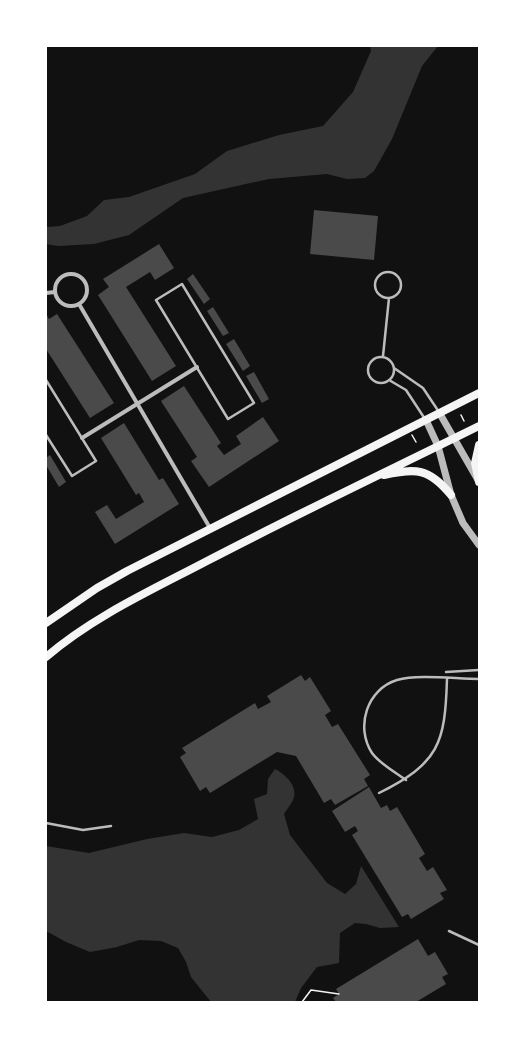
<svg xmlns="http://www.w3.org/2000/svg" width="525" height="1048" font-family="Cabin,sans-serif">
  <rect width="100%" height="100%" fill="#111"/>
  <path fill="#333" d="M370 46H438L422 66 392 139 374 171 365 178 347 179 327 174 269 179 183 198 129 235 94 244 58 246 46 244V227L60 226 87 216 104 200 129 197 195 174 227 151 279 135 323 126 353 92 371 51Z
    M275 769C284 774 297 784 294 797 293 802 287 809 284 814L290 835 327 883 345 894 356 884 361 866 399 927 380 928 366 924 355 923 340 933 339 963 317 967 301 988 295 1002H211L191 977 186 962 178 948 161 941 139 940 117 947 90 952 66 942 46 931V846L89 853 147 839 184 833 212 837 239 830 258 819 254 799 267 794 268 779Z"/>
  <path fill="#4a4a4a" d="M314 210 378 216 374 260 310 254Z
    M159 244 174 268 155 280 150 272 126 287 176 366 152 381 98 295 109 287 103 279Z
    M193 274 210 299 204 304 187 279Z
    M213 307 229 333 223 336 207 311Z
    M46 314 49 319 57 314 114 403 90 418 46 349Z
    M234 339 250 366 243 371 226 344Z
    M254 372 269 399 262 403 246 376Z
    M184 386 221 443 217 446 224 455 241 444 236 436 263 417 279 441 209 487 191 461 197 457 161 401Z
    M124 423 159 480 163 478 179 504 115 544 95 512 107 505 116 519 144 502 139 493 136 495 101 438Z
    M50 455 66 482 59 487 46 465V458Z
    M301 675 305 681 310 677 331 711 325 715 332 727 338 724 370 775 364 779 368 786 335 805 331 799 324 803 296 756 277 752 210 793 206 787 200 791 180 757 186 753 182 748 255 703 258 709 271 702 267 696Z
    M369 787 381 808 387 805 390 811 397 807 425 854 419 858 427 871 433 867 447 890 440 893 444 899 411 919 408 914 402 917 352 835 358 831 355 826 345 832 332 811Z
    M418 939 428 956 435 952 448 974 442 977 446 984 416 1002H336L333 998 339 994 336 989Z"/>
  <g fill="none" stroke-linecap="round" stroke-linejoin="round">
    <path stroke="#f5f5f5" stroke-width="1.5" d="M461 415 464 421
      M412 435 416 442
      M302 1002 311 990 339 994"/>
    <path stroke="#bcbcbc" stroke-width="2.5" d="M375 285a13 13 0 1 1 26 0a13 13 0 1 1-26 0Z
      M182 284 254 403 228 419 156 300Z
      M383 356 389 298
      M368 370a13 13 0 1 1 26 0a13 13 0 1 1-26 0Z
      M394 368 423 388 439 412
      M46 380 96 461 72 476 46 435
      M389 380 406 390 425 419
      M446 672 479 670
      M406 780C395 772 380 764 372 753 355 727 367 689 397 680 418 674 456 679 479 679
      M379 793C439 763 445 744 447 679
      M46 823 83 830 111 826
      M449 931 479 945"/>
    <path stroke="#bcbcbc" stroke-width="4" d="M55 290a16 16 0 1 1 32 0a16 16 0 1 1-32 0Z
      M46 293 55 292
      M79 304 210 528
      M82 438 197 367"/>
    <path stroke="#bcbcbc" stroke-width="7" d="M440 414 478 480
      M426 420 438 446 451 495 463 523 479 545"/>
    <path stroke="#f5f5f5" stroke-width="8" d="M384 475C416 468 429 468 451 495
      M479 482 475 463 479 445
      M46 623 97 588 127 571 479 393
      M46 657C94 616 152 590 207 561 297 514 388 471 479 426"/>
  </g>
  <rect width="525" height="1048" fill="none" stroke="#ffffff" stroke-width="94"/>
</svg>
